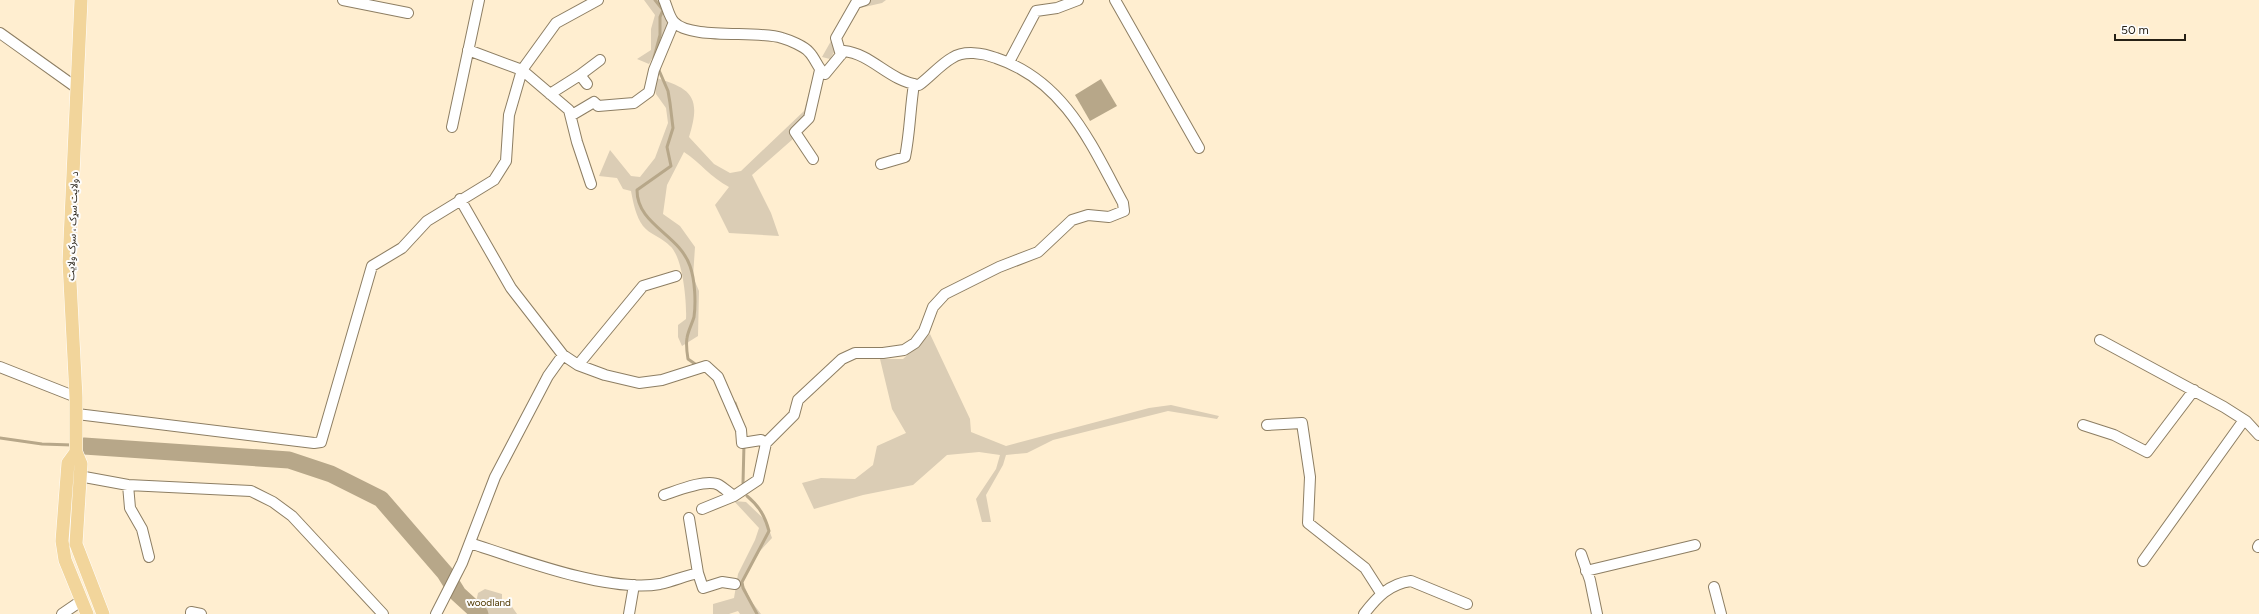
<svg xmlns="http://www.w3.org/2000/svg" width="2259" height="614" font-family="Figtree,'Noto Sans Arabic',sans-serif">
  <rect width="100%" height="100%" fill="#ffeed0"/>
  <path fill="#dbcdb5" d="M644 0H664L669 28 649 64 637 59 651 50V29L655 15Z
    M854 0H886L882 3 860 8 830 59 822 57Z
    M814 73 821 79 810 124 752 175 771 213 779 236 729 233 715 205 729 187C710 177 701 163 684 152L667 185 663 214 680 226 695 247 693 277 699 291 698 336 682 346 678 337V325L686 319C687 303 683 257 670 246 663 238 649 234 643 226 636 217 633 202 631 191L623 189 617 178 599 176 610 150 631 176 640 177 655 158 668 123 666 108 656 94 653 77C691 88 702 96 689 137L714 164 730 173 741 171 804 111Z
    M930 334 970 419 971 432 1006 446 1149 408 1171 405 1219 416 1217 419 1168 411 1053 440 1027 453 1006 455 1003 465 986 495 991 522H982L976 499 996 469 1000 455 979 452 947 455 913 485 863 495 814 509 802 483 821 478 855 479 873 465 877 446 906 433 892 409 880 359H903Z
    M734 501 746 502 766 521 772 538 760 551 742 581 751 601 761 614H740L738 611 729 614H713V604L734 598 738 574 755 540 759 528Z
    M485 589 502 594V602L508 601 517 614H483L475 607 478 593Z"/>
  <path fill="#b7a789" d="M1101 79 1117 106 1090 121 1075 95Z"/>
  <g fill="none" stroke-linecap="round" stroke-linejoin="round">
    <path stroke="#b7a789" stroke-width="3" d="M654 58 660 35V17L663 10 655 0
      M658 68 668 91 670 103 673 128 667 147 671 166 637 190C637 225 679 234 690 266 695 280 696 302 694 317 692 324 688 331 687 338 686 344 687 353 688 359L698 366
      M735 403 740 417
      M0 438 42 444 72 445
      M743 483 744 444
      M747 496C759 506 765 516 769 531L742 582 743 588 757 614"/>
    <path stroke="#b7a789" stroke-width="17" d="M84 446 289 460 331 474 381 499 445 573 458 594 480 614"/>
    <defs>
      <path id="minor" d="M343 0 408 13
        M664 0C667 6 669 17 674 22 690 40 757 30 782 38 789 40 804 46 809 52 816 59 817 68 825 74L844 51C872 54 889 81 919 85 930 77 941 64 952 58 964 50 983 53 996 58 1065 81 1091 144 1123 203L1124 211 1109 217 1088 215 1072 220 1038 252 999 267 945 294 933 307 924 331 915 343 904 350 883 353H855L842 359 798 400 794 415 766 443 758 480 734 496 702 509
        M1115 0 1199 148
        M0 33 77 88
        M468 50 522 70 569 110 577 142 591 184
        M841 55 836 38 856 3 865 0
        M1009 62 1036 11 1057 8 1078 0
        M580 75 600 60
        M550 94 580 75 587 84
        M572 115 594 102 598 106 634 103 649 92 654 70 674 22
        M452 127 479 0
        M813 159 795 132 809 118 820 70
        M881 164 905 157C910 133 910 109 914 84
        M460 199 511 288 563 355 578 365 605 375 639 383 662 380 706 366 718 377 741 430 742 443 761 440 766 443
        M2100 340 2224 407 2246 421 2259 435
        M578 365 643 286 676 276
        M0 367 76 397
        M77 414 314 443 321 442 372 266 402 248 427 221 494 180 506 161 509 115 522 70 556 23 598 0
        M1267 425 1302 423 1310 477 1308 523 1365 568 1381 593
        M2083 425 2114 435 2147 452 2194 390
        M79 476 128 485 251 491 273 502 292 516 383 614
        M128 485 130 508 142 529 149 557
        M664 495C676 491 707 478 719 485 724 488 729 493 734 496
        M689 518 698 573 703 588 722 582 735 584
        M470 543C519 559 609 593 660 584 673 581 685 576 698 573
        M2258 547 2259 545
        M1581 554 1590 580 1597 614
        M2143 561 2244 420
        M1586 571 1695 545
        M1714 587 1721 614
        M62 614 81 601
        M191 614V612L201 614
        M436 614 462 563 495 477 548 376 563 355
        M629 614 634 585
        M1364 614C1377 597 1389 584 1411 581L1467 604"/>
      <path id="major" d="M81 0 69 262 76 397V452L81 464 76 544 103 614
        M76 452 68 463 62 541 65 560 87 614"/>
    </defs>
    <use href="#minor" stroke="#8d7e63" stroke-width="12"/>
    <use href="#major" stroke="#fff" stroke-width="14"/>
    <use href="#minor" stroke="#fff" stroke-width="10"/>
    <use href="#major" stroke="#f2d59b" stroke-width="13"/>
  </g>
  <g text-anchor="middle" stroke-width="4" stroke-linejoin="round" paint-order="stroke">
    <g font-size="10" fill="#262015" stroke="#fdfdfd">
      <text transform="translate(72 226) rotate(-88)" y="4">د ولایت سړک ، سرک ولایت</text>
    </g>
    <g font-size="10" fill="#4f3800" stroke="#fdfdfd">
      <text x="489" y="606">woodland</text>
    </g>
  </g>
  <path d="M2115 34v6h70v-6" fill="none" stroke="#262015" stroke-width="2"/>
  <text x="2121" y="34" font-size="12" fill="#262015" stroke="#fdfdfd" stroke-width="3" paint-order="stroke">50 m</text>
</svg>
